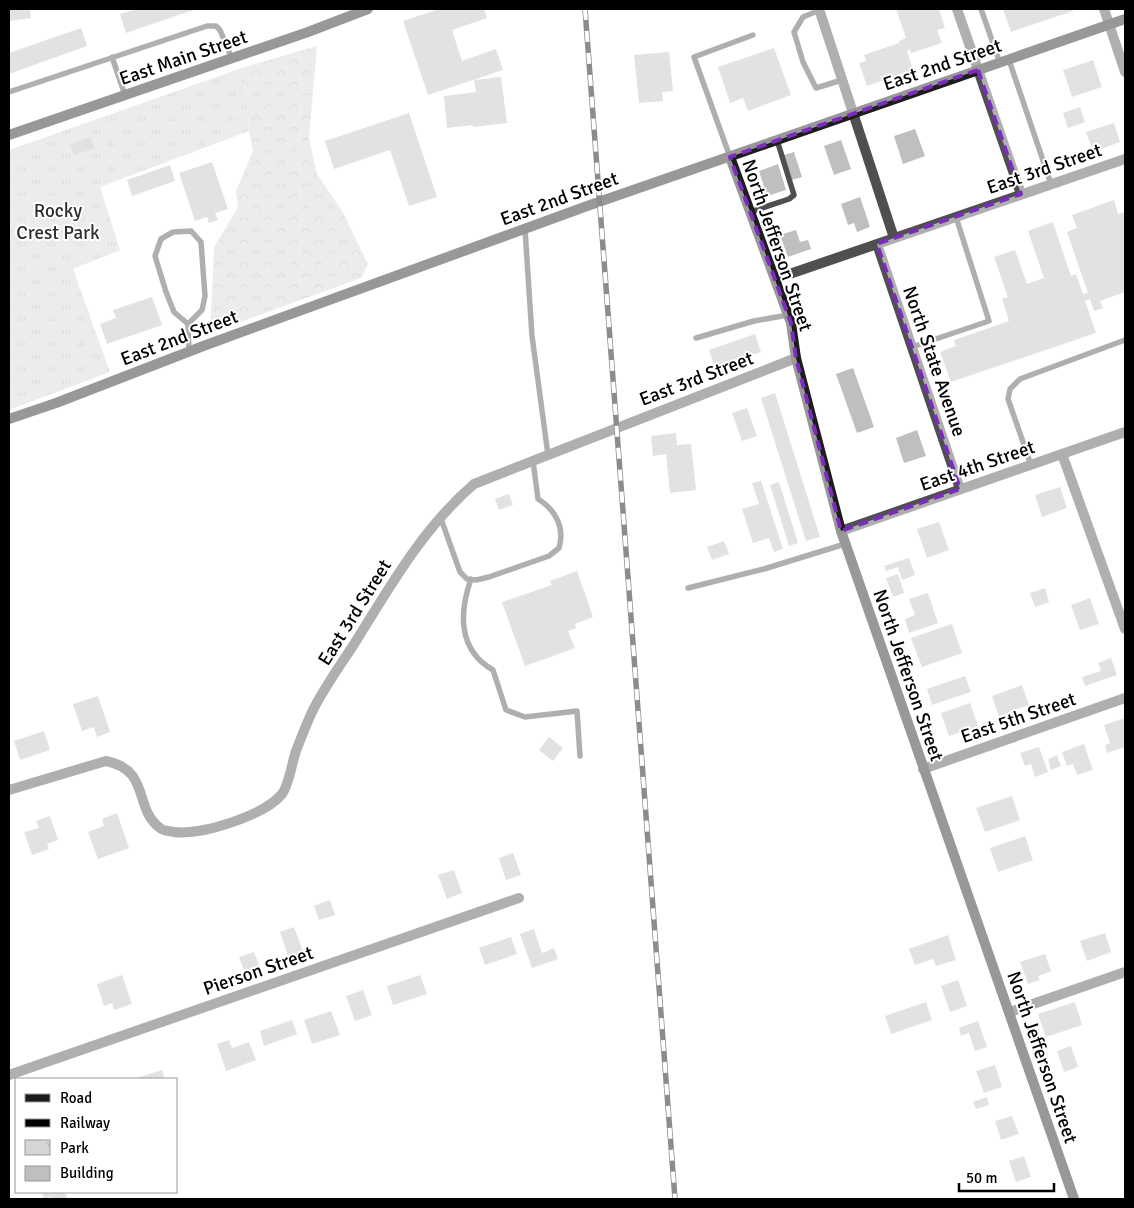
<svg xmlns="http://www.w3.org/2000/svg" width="1134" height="1208" font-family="Signika,sans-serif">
  <defs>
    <pattern id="forest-crowns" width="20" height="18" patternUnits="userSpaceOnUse" patternTransform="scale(1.25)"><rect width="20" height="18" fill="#d6d6d6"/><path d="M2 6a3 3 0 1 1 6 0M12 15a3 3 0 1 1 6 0" fill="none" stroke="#b6b6b6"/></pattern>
    <pattern id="park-tufts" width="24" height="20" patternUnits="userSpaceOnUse" patternTransform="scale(1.25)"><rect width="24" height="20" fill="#d6d6d6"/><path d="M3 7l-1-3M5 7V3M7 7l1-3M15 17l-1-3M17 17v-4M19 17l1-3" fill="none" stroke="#b6b6b6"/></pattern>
  </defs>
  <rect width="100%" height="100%" fill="#fff"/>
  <path fill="url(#forest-crowns)" d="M317 46 309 138 317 174 341 209 368 264 361 278 210 333 214 247 238 207 236 191 253 151 249 131 245 67Z"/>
  <path fill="url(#park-tufts)" d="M245 67 249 131 100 187 120 250 73 269 110 372 9 410V150Z"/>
  <path fill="#bfbfbf" d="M9 9H30L31 18 9 21Z
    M136 9H196L126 33 120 14Z
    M439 9H458L459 10 464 9H484L487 18 452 30 462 61 496 49 503 70 428 95 403 21Z
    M896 9H939L945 28 937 30 942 43 911 53 910 49 907 51 913 70 867 86 859 63 866 61 864 55 899 43V41L906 38Z
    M1003 9H1073V11L1011 32Z
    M81 28 87 46 9 74V53Z
    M774 48 791 95 748 111 743 98 730 103 718 67Z
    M669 52 673 91 662 92 663 101 639 103 634 55Z
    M1093 60 1102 87 1072 97 1063 70Z
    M501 77 507 123 473 127V125L447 128 444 96 476 92 474 80Z
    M1080 107 1085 122 1068 128 1063 113Z
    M409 113 437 197 409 206 390 150 334 169 325 141Z
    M1114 123 1120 142 1093 152 1086 132Z
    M915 129 925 156 903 164 894 136Z
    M91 137 95 148 74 155 70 144Z
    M841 140 851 169 834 175 824 146Z
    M794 152 802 177 792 180 784 155Z
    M212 162 228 209 215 213 218 220 209 223 207 217 195 221 179 173Z
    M778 164 786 190 767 196 759 171Z
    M170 165 175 181 132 196 127 180Z
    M860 197 870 227 857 232 854 223 848 225 841 204Z
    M1114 200 1118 214 1125 212V292L1100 301 1103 308 1094 311 1090 299 1085 301 1096 333 951 382 940 352 956 346 954 340 1009 321 1002 299 1008 297 994 257 1015 250 1027 284 1044 278 1028 231 1053 222 1071 276 1076 274 1083 294 1088 293 1067 232 1077 228 1072 215Z
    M796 230 800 242 808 240 811 249 788 257 780 235Z
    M152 297 162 325 107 344 100 324 116 318 113 310Z
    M755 334 761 352 715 368 709 350Z
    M853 368 874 427 857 433 836 374Z
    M775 393 820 537 806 541 761 398Z
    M747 408 757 436 742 441 732 413Z
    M917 430 926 456 904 463 896 438Z
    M676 433 677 445 691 444 696 490 670 493 666 454 653 456 651 436Z
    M761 481 783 549 774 552 769 538 753 543 742 509 759 504 752 483Z
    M779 482 798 543 789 546 770 485Z
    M1060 487 1067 508 1042 517 1035 495Z
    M509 494 513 505 499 510 495 499Z
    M939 522 949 550 927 558 917 529Z
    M724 541 729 554 712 560 707 547Z
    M909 558 915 575 902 580 898 567 886 571 884 566Z
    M577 571 593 617 575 624 576 628 568 631 575 648 525 666 502 602 552 585 550 581Z
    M898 574 904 593 893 597 886 578Z
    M1045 588 1049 602 1035 607 1030 593Z
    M928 593 938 623 909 633 905 619 915 615 909 599Z
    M1090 598 1099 624 1080 630 1071 605Z
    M952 624 962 653 922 667 911 638Z
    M1111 658 1117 675 1085 686 1082 677 1101 671 1098 663Z
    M965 676 971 692 932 705 927 689Z
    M1022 685 1029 705 1009 712 1011 719 1001 723 992 696Z
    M98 696 110 732 97 737 94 727 82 731 73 704Z
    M970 703 978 726 949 736 941 713Z
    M1125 718V747L1107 753 1105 745 1110 743 1104 725Z
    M44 731 50 750 20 760 14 741Z
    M549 737 563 748 553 761 539 750Z
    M1084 744 1093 770 1077 775 1073 764 1067 766 1062 752Z
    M1039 747 1048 772 1035 777 1031 764 1025 766 1020 753Z
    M1057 755 1061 766 1051 770 1048 759Z
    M1012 796 1020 820 985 832 976 808Z
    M117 813 129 848 98 859 88 832 104 826 102 819Z
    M50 816 58 840 47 844 49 849 32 855 24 832 39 828 36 821Z
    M1025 836 1033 860 998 872 990 848Z
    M513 853 521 875 506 880 499 858Z
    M454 870 462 893 447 899 438 875Z
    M330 900 335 915 319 920 314 906Z
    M294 927 304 954 289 959 280 932Z
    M534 929 542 953 554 948 558 959 532 968 520 934Z
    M1105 933 1111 952 1087 961 1080 941Z
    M948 935 956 960 936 966 933 959 915 965 909 949Z
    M511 937 517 954 485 965 479 948Z
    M254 952 260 968 245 973 239 957Z
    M1045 954 1051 971 1038 976 1040 980 1028 984 1020 962Z
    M122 975 132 1004 114 1010 112 1003 104 1006 97 984Z
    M420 975 427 994 393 1005 387 986Z
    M958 980 967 1006 950 1012 941 986Z
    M363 990 372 1015 355 1021 346 996Z
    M926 1002 932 1020 891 1034 885 1016Z
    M1075 1002 1082 1025 1046 1037 1038 1014Z
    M331 1011 340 1035 312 1044 304 1020Z
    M292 1020 297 1034 264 1046 260 1031Z
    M978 1021 987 1047 975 1051 969 1033 961 1036 959 1028Z
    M229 1040 232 1048 249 1042 256 1060 226 1071 217 1044Z
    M1071 1046 1078 1067 1064 1072 1057 1051Z
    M995 1065 1002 1087 984 1093 976 1071Z
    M162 1070 165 1079H133Z
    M987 1097 989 1105 976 1109 973 1102Z
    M1012 1116 1019 1134 1001 1140 995 1121Z
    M1024 1156 1031 1177 1016 1182 1009 1161Z
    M42 1192H65L68 1199H52L51 1197 44 1199Z"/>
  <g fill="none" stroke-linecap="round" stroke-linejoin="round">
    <path stroke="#4f4f4f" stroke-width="5.5" d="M981 9 1000 63
      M820 10 803 17 794 32 803 62 816 88 842 80
      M112 57 125 95
      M1009 60 1051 184
      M9 92 207 26H216L220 30 232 59
      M730 157 694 57 753 35
      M750 212 789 199 794 195 777 140
      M525 229 532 336 548 455
      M188 324 174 312 166 292 155 256 161 239 173 232 191 231 201 242 205 296 202 310 188 324 189 351
      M696 338 754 321 788 315
      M912 347 989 321 956 217
      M1031 465 1008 399 1010 389 1020 379 1125 340
      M440 516 460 572 467 579 476 580 489 577 549 556 559 548C565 528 556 510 538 499L533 461
      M471 579C459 613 458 650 493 670L506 710 525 717 577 711 580 756
      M688 588 764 569 845 544"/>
    <path stroke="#4f4f4f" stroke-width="10" d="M819 9 894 238
      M957 9 1021 194
      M1104 9 1125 72
      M877 244 960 489
      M775 279 1125 159
      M1062 454 1125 629
      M841 531 1125 432
      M923 769 1125 698
      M9 790 106 761C151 770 133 808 160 828 163 831 170 831 174 832 201 836 265 815 282 794 289 785 292 762 296 751 301 738 306 725 312 712 323 689 342 663 356 641 391 585 423 528 474 484L796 358
      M1010 1012 1125 972
      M9 1075 519 898"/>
    <path stroke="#1c1c1c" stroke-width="10" d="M9 135 308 32 368 9
      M730 157 791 323 796 358 841 531 1074 1199
      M9 419 56 403 206 345 590 205 1125 19"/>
    <defs>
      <path id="rail" d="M585 9 675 1199"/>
    </defs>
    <use href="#rail" stroke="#000" stroke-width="5.5"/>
    <use href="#rail" stroke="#fff" stroke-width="4" stroke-dasharray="11" stroke-linecap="butt"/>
  </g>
  <path d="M0 0H1134V1208H0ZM978 70 1021 194 877 244 960 489 841 531 796 358 791 323 730 157Z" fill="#fff" fill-opacity=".55" fill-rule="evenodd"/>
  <path fill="none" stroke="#7b2cbf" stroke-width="4" stroke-dasharray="10 6" stroke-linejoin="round" d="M978 70 1021 194 877 244 960 489 841 531 796 358 791 323 730 157Z"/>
  <g text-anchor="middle" stroke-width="4" stroke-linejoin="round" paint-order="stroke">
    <g font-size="19" fill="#000" stroke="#fff">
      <text transform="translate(183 57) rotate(-19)" y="7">East Main Street</text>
      <text transform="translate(942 64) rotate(-19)" y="7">East 2nd Street</text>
      <text transform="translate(1044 168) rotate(-19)" y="7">East 3rd Street</text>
      <text transform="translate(559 198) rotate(-20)" y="7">East 2nd Street</text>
      <text transform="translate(778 245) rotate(71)" y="7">North Jefferson Street</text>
      <text transform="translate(179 337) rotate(-21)" y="7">East 2nd Street</text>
      <text transform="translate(935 361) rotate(71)" y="7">North State Avenue</text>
      <text transform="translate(696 378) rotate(-21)" y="7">East 3rd Street</text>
      <text transform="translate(977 465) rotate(-19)" y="7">East 4th Street</text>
      <text transform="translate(354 612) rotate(-58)" y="7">East 3rd Street</text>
      <text transform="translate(909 675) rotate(71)" y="7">North Jefferson Street</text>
      <text transform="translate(1018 717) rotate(-19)" y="7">East 5th Street</text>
      <text transform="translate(258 970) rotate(-19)" y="7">Pierson Street</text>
      <text transform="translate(1043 1057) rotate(71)" y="7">North Jefferson Street</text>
    </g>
    <g font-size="19" fill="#2d2d2d" stroke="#fff">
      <text x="58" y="217">Rocky<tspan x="58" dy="22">Crest Park</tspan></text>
    </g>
  </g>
  <rect width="1134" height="1208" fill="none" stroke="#000000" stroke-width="20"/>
  <rect x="15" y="1078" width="162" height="115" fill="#ffffff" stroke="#999999"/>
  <rect x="25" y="1094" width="25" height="8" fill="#1c1c1c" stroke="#999999"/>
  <text x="60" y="1103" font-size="15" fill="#000000">Road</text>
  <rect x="25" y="1119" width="25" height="8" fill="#000000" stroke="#999999"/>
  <text x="60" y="1128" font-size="15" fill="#000000">Railway</text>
  <rect x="25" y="1140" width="25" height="15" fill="url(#park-tufts)" stroke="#999999"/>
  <text x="60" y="1153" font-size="15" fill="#000000">Park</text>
  <rect x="25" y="1166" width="25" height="15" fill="#bfbfbf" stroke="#999999"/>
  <text x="60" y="1178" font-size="15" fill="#000000">Building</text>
  <path d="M959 1183v8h95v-8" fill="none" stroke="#000000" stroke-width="2.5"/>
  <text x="966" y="1183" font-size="15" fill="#000000" stroke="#ffffff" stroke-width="4" paint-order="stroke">50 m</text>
</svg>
